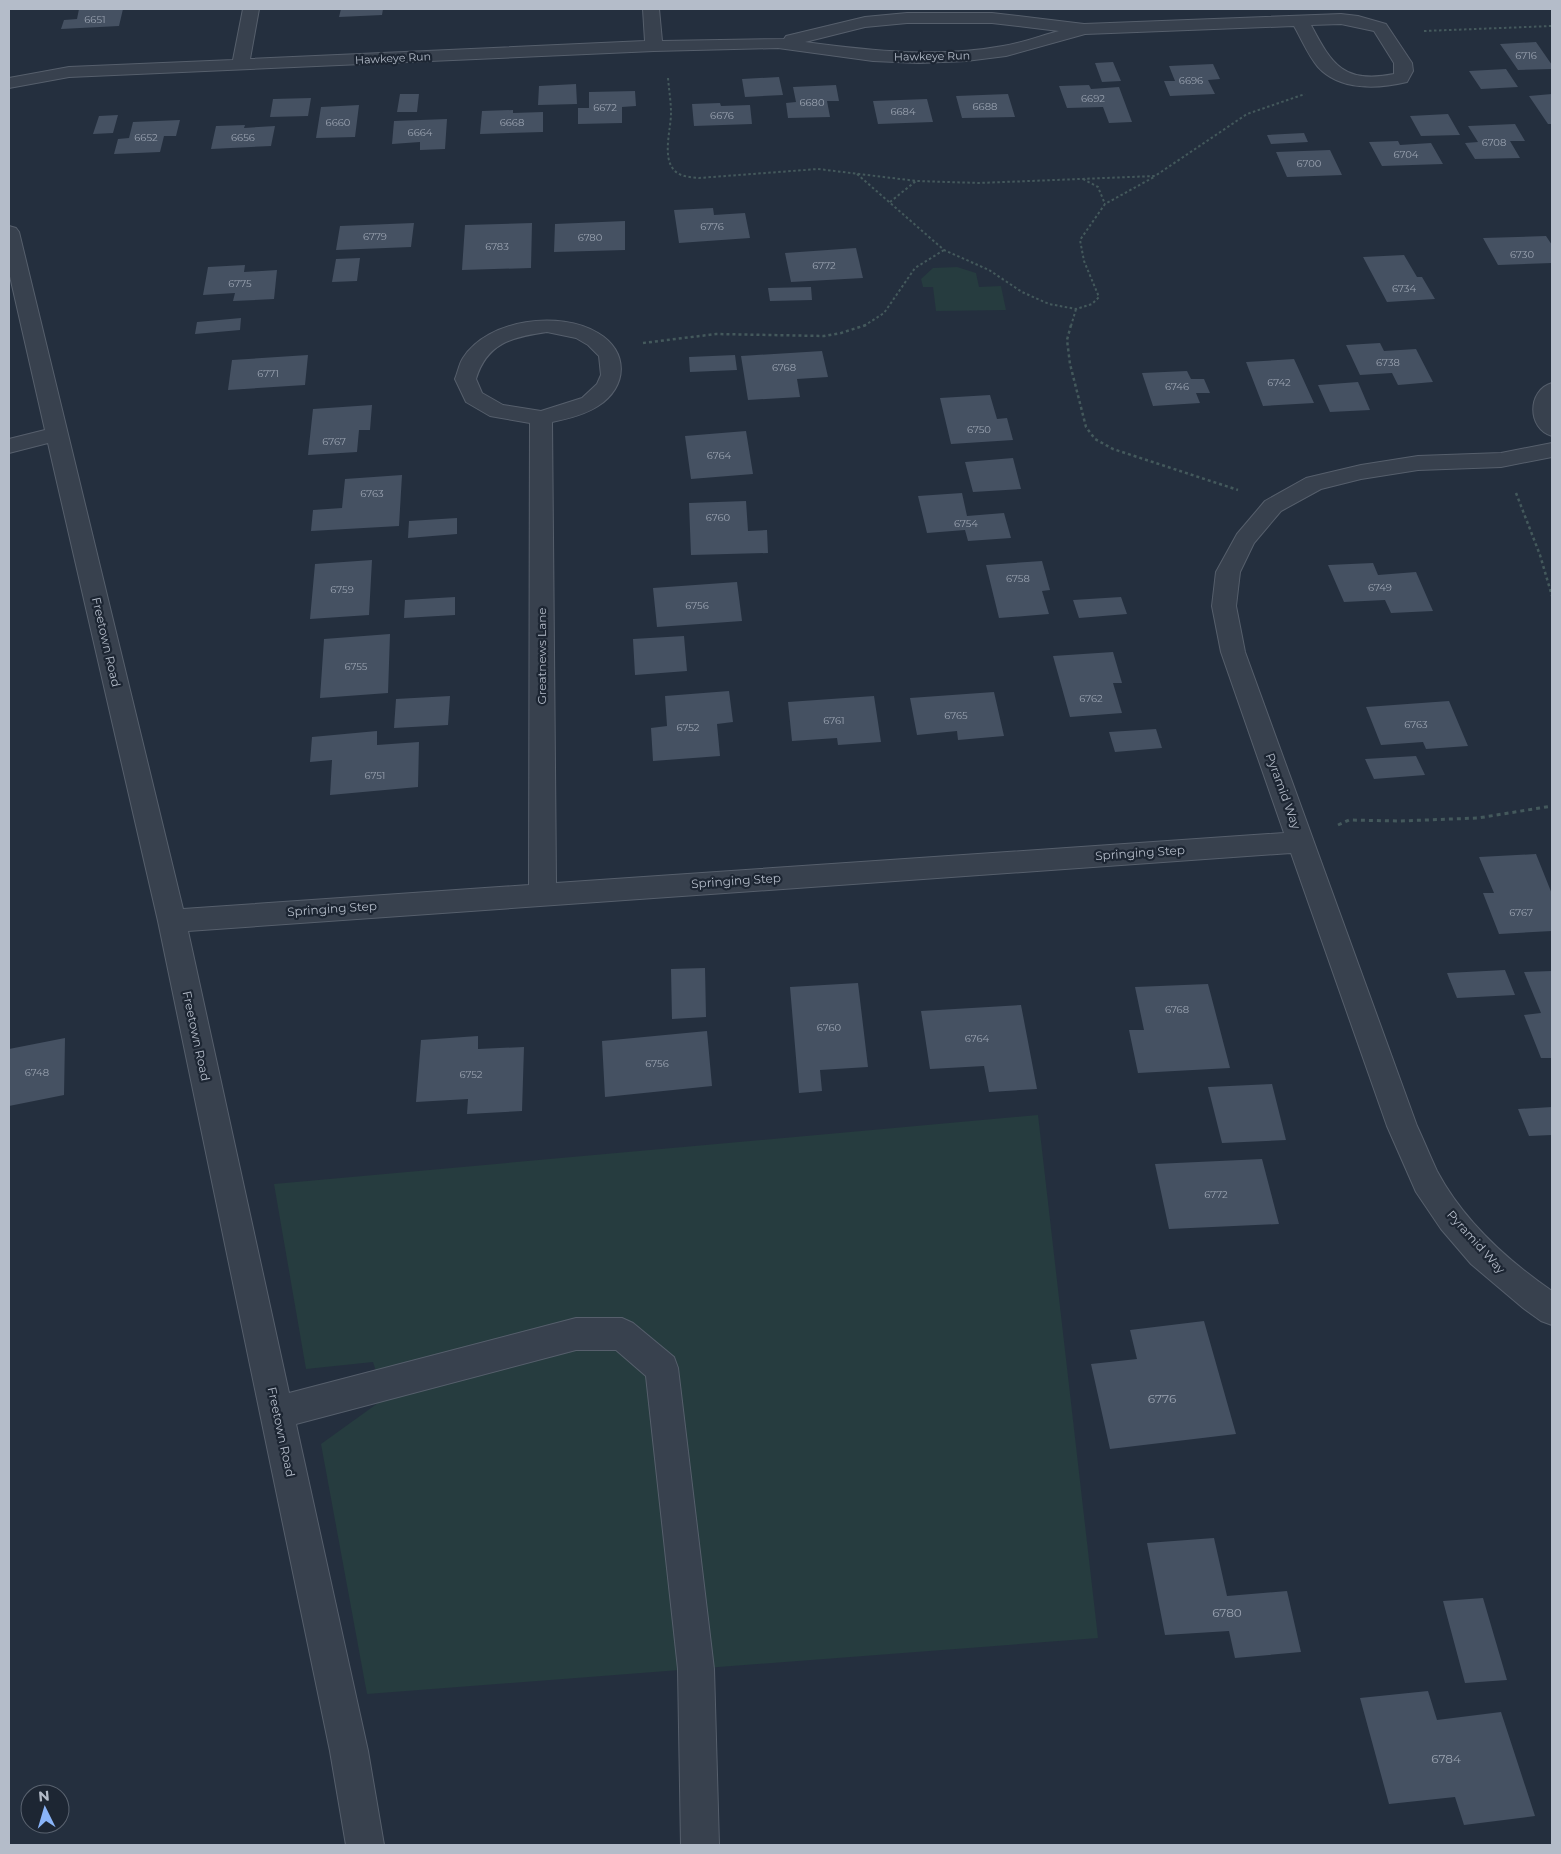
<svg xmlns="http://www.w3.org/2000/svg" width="1561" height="1854" font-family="Montserrat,sans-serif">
  <rect width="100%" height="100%" fill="#242f3e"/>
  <path fill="#263c3f" d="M957 267 976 273 979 287 1001 286 1006 310 936 311 933 287H923L921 279 933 268Z
    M1038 1115 1098 1638 367 1694 321 1444 385 1398 373 1362 306 1369 274 1184Z"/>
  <path fill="#455162" d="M79 9H123L119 26 61 29 64 20 77 19Z
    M341 9H383L382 15 339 17Z
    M1536 42 1552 65V69L1518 70 1500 44Z
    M1113 62 1121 81 1102 82 1095 63Z
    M1213 64 1220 79 1208 80 1215 94 1170 96 1164 81H1175L1169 66Z
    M1506 69 1518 87 1481 89 1469 71Z
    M779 77 783 95 745 97 742 79Z
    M576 84 577 104 538 105 539 86Z
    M836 85 839 101H827L830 117 788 118 786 103 796 102 793 87Z
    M1089 85 1091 89 1119 87 1132 122 1109 123 1103 107 1067 108 1059 86Z
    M635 91 636 106 622 107V123L578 124V108H589V92Z
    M400 94H419L417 112H397Z
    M1008 94 1015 117 962 118 956 96Z
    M1552 94V124H1548L1529 96Z
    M311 98 308 116 270 117 273 99Z
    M927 99 933 122 878 124 873 101Z
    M720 103 721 106 750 105 752 124 694 126 692 104Z
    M359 105 355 137 316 138 321 107Z
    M513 110V113L543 112V132L480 134 482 111Z
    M1448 114 1460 135 1421 136 1410 116Z
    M118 115 113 133 93 134 99 116Z
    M447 119 445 149 420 150V142L392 144 394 121Z
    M180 120 176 136H164L160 152 114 154 118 139 129 138 133 122Z
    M1515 124 1525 141H1510L1520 158 1475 159 1465 143 1478 142 1468 126Z
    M245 125 244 128 275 126 271 146 211 149 216 126Z
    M1304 133 1308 142 1271 144 1267 135Z
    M1398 141 1400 145 1431 143 1443 164 1382 166 1369 142Z
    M1330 150 1342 175 1287 177 1276 152Z
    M713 208 714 215 745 213 750 238 679 243 674 210Z
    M625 221V250L554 252 555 224Z
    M414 223 411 247 336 250 340 226Z
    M532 223 531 268 462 270 465 225Z
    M1546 236 1552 245V263L1498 265 1483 238Z
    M856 248 863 278 791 282 785 253Z
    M1404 255 1417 277H1422L1435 299 1387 302 1363 257Z
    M360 258 357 281 332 282 336 259Z
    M245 265 244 272 277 270 274 299 233 301 235 293 203 295 208 267Z
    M811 287 812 300 770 301 768 288Z
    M241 318 240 330 195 334 197 322Z
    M1380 343 1384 351 1416 349 1433 382 1398 385 1392 373 1360 375 1346 345Z
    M822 351 828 377 797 379 800 397 748 400 741 356Z
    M308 355 305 385 228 390 232 360Z
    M735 355 737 370 690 372 689 357Z
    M1294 359 1314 403 1263 406 1246 362Z
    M1187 371 1191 379H1204L1210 393H1196L1200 403 1153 406 1142 373Z
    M1358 382 1370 410 1330 412 1318 385Z
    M990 395 997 419 1007 418 1013 440 951 444 940 398Z
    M372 405 370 430H359L357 452 308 455 313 409Z
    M746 431 753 474 691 479 685 436Z
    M1013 458 1021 489 973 492 965 462Z
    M402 475 399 526 311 531 313 510 342 508 345 479Z
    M962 493 967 516 1004 513 1011 538 968 541 965 530 927 533 918 496Z
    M746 501 748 531 767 530 768 553 691 555 689 503Z
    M457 518V534L408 538 409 521Z
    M372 560 369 615 310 619 315 564Z
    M1042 561 1050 590 1042 591 1049 614 999 618 986 565Z
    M1373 563 1378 575 1416 572 1433 611 1391 613 1385 600 1344 602 1328 565Z
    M737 582 742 621 657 627 653 588Z
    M455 597V615L404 618 405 600Z
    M1121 597 1127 614 1079 618 1073 600Z
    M390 634 388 693 320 698 324 639Z
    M684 636 687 671 635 675 633 639Z
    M1113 652 1122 683H1113L1122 713 1070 717 1053 656Z
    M729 691 733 722 717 724 720 756 653 761 651 728 667 726 665 696Z
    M994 692 1004 736 958 740 957 731 917 735 910 698Z
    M450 696 448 725 394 728 396 699Z
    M874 696 881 742 838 745 837 738 792 741 788 702Z
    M1449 701 1468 746 1426 749 1423 742 1381 745 1366 707Z
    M1156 729 1162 748 1115 752 1109 732Z
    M377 731V745L419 742 418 787 330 795 332 760 310 762 312 737Z
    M1416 756 1425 775 1374 779 1365 759Z
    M1536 854 1552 894V931L1499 934 1483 893H1494L1479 857Z
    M705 968 706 1017 672 1019 671 969Z
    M1505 970 1515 995 1457 998 1447 973Z
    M1552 971V1058H1541L1524 1015 1541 1013 1524 972Z
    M858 983 868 1067 820 1070 822 1091 799 1093 790 987Z
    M1208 984 1230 1068 1138 1073 1129 1030H1144L1135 987Z
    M1021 1005 1037 1089 989 1092 984 1066 930 1069 921 1011Z
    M707 1031 712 1086 605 1097 602 1041Z
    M478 1036V1049L524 1047 522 1111 467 1114 468 1099 416 1102 421 1040Z
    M65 1038 64 1095 9 1106V1049Z
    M1272 1084 1286 1140 1222 1143 1208 1087Z
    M1552 1107V1135L1529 1136 1518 1109Z
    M1262 1159 1279 1224 1169 1229 1155 1164Z
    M1204 1321 1236 1434 1110 1449 1091 1364 1137 1359 1130 1330Z
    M1214 1538 1227 1596 1287 1591 1301 1652 1235 1658 1229 1631 1165 1635 1147 1543Z
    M1483 1598 1507 1680 1465 1683 1443 1601Z
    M1428 1691 1437 1720 1501 1712 1535 1816 1464 1825 1455 1797 1389 1804 1360 1698Z"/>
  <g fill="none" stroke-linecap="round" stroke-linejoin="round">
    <defs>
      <path id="minor" d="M243 9H259L250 59 645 41 643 9H659L662 41 784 39 786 36 865 17 907 13H992L1084 24 1341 14 1358 16 1386 24 1412 63 1413 71 1407 82C1378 89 1340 91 1318 67 1308 55 1302 40 1294 26L1085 34 1006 56 966 61 919 63 873 61 778 48 654 51 69 77 9 88V78L69 67 233 60ZM907 23H992L1059 31C1040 36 1022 43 1003 46 937 58 872 51 805 42L865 27ZM1341 24 1374 31 1394 63V74C1344 84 1332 65 1311 25Z
        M9 226 16 228 19 232 183 909 529 885 530 423 490 416 466 402 455 379C458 372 459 364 463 358 488 319 560 310 598 333 629 351 628 387 598 406 584 415 567 419 552 422L556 883 1284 833 1221 652 1212 606 1216 572 1237 534 1265 501 1306 478 1361 465 1418 456 1501 453 1552 443V457L1501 467 1418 470 1361 479 1321 489 1281 511 1254 543 1240 572 1236 606 1245 652 1417 1126C1424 1141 1430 1156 1437 1171 1463 1220 1507 1260 1552 1291V1325L1541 1321 1523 1308 1471 1264 1441 1229 1416 1192 1387 1126 1291 853 188 931 289 1393 576 1318H622L633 1323 674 1357 678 1368 714 1669 719 1845H681L678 1669 646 1376 616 1350H576L296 1424 368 1751 384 1845H346L330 1751 158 921 48 443 9 453V439L45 430 9 272ZM547 332 576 338 588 345 599 356 601 375 597 384 582 398 541 411 503 405 482 393 476 379C487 343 512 337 547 332Z
        M1552 383V436C1527 429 1527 390 1552 383Z"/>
    </defs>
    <use href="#minor" stroke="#565f6c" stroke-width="2"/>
    <path stroke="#44595c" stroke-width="2" stroke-dasharray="2.5 2.5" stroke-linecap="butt" d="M1424 31 1552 26
      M668 78C669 90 671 102 671 113 671 129 662 157 674 170 680 177 690 177 699 178L818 169 917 181 979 183 1155 176 1247 114 1305 94
      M857 174 944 250 989 270 1022 292 1049 304 1076 309 1092 304 1099 297 1084 261 1080 240 1105 204 1154 177
      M1083 179 1098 187 1105 204
      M890 202 916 181
      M864 326 884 313 915 268 944 250
      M1071 326 1076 309"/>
    <path stroke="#44595c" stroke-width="2.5" stroke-dasharray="3 3" stroke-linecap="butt" d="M1071 325 1067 340 1070 364 1086 427 1095 439 1113 449 1238 490
      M643 343 716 334 824 336 841 333 866 325
      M1516 493 1540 555 1552 596"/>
    <path stroke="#44595c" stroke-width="3" stroke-dasharray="4 4" stroke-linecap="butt" d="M1338 825 1349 820 1400 821 1478 818 1552 806"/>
    <use href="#minor" fill="#38414e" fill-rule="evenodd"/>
  </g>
  <g text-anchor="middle" stroke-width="4.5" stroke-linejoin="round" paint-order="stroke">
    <g font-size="10" fill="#98a1af">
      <text x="95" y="23">6651</text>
      <text x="1526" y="59">6716</text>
      <text x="1191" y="84">6696</text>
      <text x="1093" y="102">6692</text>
      <text x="812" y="106">6680</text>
      <text x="985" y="110">6688</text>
      <text x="605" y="111">6672</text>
      <text x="903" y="115">6684</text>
      <text x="722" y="119">6676</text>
      <text x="338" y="126">6660</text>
      <text x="512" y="126">6668</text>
      <text x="420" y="136">6664</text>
      <text x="146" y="141">6652</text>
      <text x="243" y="141">6656</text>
      <text x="1494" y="146">6708</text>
      <text x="1406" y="158">6704</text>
      <text x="1309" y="167">6700</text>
      <text x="712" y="230">6776</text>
      <text x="375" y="240">6779</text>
      <text x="590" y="241">6780</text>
      <text x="497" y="250">6783</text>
      <text x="1522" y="258">6730</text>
      <text x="824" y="269">6772</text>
      <text x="240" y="287">6775</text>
      <text x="1404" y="292">6734</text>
      <text x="1388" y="366">6738</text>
      <text x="784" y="371">6768</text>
      <text x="268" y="377">6771</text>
      <text x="1279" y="386">6742</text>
      <text x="1177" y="390">6746</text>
      <text x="979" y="433">6750</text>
      <text x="334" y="445">6767</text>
      <text x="719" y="459">6764</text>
      <text x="372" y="497">6763</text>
      <text x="718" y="521">6760</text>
      <text x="966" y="527">6754</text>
      <text x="1018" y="582">6758</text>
      <text x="1380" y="591">6749</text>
      <text x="342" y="593">6759</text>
      <text x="697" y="609">6756</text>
      <text x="356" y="670">6755</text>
      <text x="1091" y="702">6762</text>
      <text x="956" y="719">6765</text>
      <text x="834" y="724">6761</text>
      <text x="1416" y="728">6763</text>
      <text x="688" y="731">6752</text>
      <text x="375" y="779">6751</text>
      <text x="1521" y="916">6767</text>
      <text x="1177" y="1013">6768</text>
      <text x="829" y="1031">6760</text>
      <text x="977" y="1042">6764</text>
      <text x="657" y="1067">6756</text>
      <text x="37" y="1076">6748</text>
      <text x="471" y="1078">6752</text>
      <text x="1216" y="1198">6772</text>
    </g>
    <g font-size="11" fill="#b4bcc9" stroke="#1d2633">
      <text transform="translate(932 56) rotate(-1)" y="4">Hawkeye Run</text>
      <text transform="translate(393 58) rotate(-3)" y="4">Hawkeye Run</text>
    </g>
    <g font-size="12" fill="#b4bcc9" stroke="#1d2633">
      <text transform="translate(106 642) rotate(77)" y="4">Freetown Road</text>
      <text transform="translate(542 656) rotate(-90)" y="4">Greatnews Lane</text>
      <text transform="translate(1283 791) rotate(70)" y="4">Pyramid Way</text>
      <text transform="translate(1140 853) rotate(-4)" y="4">Springing Step</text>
      <text transform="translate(736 881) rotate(-4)" y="4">Springing Step</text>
      <text transform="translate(332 909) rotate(-4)" y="4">Springing Step</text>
      <text transform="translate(196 1036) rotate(78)" y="4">Freetown Road</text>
      <text transform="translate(1476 1242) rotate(48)" y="4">Pyramid Way</text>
      <text transform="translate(281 1432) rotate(78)" y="4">Freetown Road</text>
    </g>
    <g font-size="12" fill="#98a1af">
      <text x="1162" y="1403">6776</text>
      <text x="1227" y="1617">6780</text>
      <text x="1446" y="1763">6784</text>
    </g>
  </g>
  <rect width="1561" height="1854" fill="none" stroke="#b4bcc9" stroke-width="20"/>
  <g transform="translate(45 1809) rotate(355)"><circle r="24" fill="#1d2633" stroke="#59626f"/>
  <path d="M0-4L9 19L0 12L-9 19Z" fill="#8ab4f8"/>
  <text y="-8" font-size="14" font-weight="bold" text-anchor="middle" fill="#b4bcc9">N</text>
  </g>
</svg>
